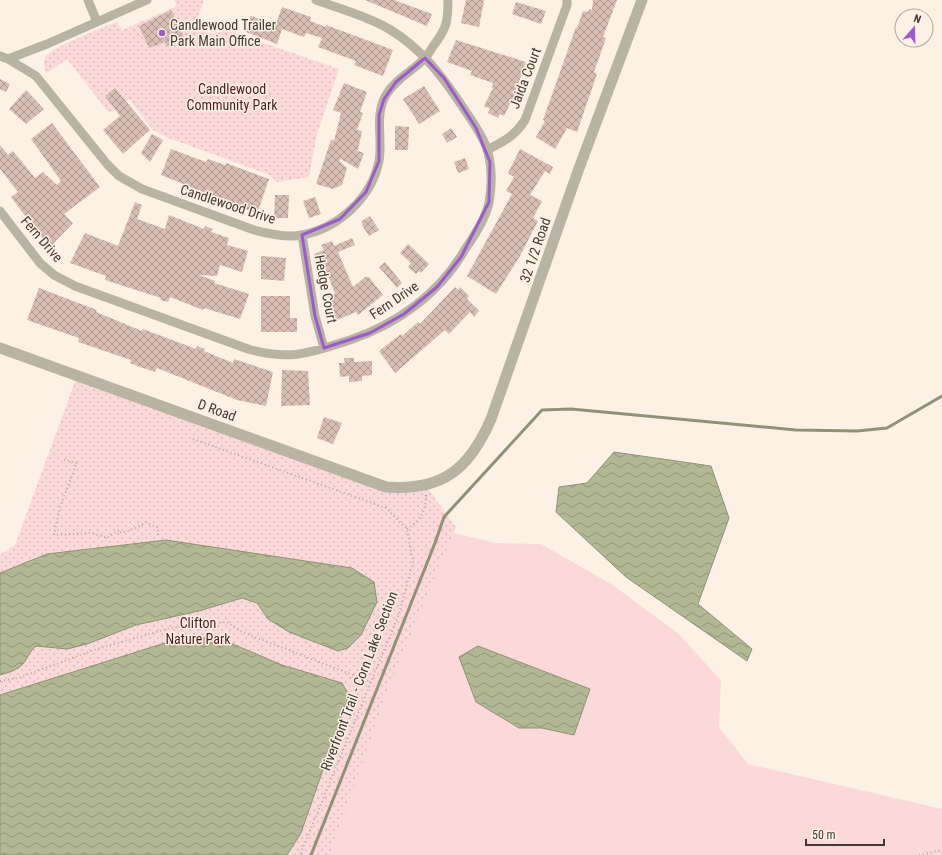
<svg xmlns="http://www.w3.org/2000/svg" width="942" height="855" font-family="'Roboto Condensed',sans-serif">
  <defs>
    <pattern id="park-dots" width="8" height="8" patternUnits="userSpaceOnUse"><rect width="8" height="8" fill="#fbd9d8"/><path d="M2 2h.1M6 6h.1" fill="none" stroke="#d8bbba" stroke-width="1.8" stroke-linecap="round"/></pattern>
    <pattern id="water-waves" width="16" height="10" patternUnits="userSpaceOnUse"><rect width="16" height="10" fill="#b2b894"/><path d="M0 5q4-4 8 0t8 0" fill="none" stroke="#929779"/></pattern>
    <pattern id="building-cross-hatch" width="8" height="8" patternUnits="userSpaceOnUse"><rect width="8" height="8" fill="#d8bdb2"/><path d="M0 0l8 8M0 8l8-8" fill="none" stroke="#b19b91"/></pattern>
  </defs>
  <rect width="100%" height="100%" fill="#fdf1e5"/>
  <path fill="#fbd9d8" d="M445 531 496 543 541 544 611 584 679 634 721 681 719 727 748 764 942 809V855H319Z"/>
  <path fill="url(#park-dots)" d="M174 0H204L194 28 211 34 226 30 339 69 317 134 309 177 277 182 270 175 166 137 153 130 129 99 109 113 67 59 47 73C45 69 42 64 45 58 50 47 104 27 117 22L122 30 177 6Z
    M75 382H94L368 482 426 486 456 527 388 689 330 855H0V555L15 545Z"/>
  <path fill="url(#water-waves)" stroke="#909277" d="M614 452 711 466 729 518 698 604 752 649 747 661 626 577 556 512 559 487 587 483Z
    M166 540 352 568 374 582 377 602 361 635 348 648 338 651 289 632 268 619 257 603 242 598 199 611 136 625 87 644 67 649 36 646C29 652 28 658 23 664 18 670 7 673 0 675V573L47 554Z
    M211 637 228 642 282 665 342 683 349 695 301 833 287 855H0V695L168 642Z
    M478 646 590 689 574 735 542 728H519L476 702 459 657Z"/>
  <g fill="none" stroke-linecap="round" stroke-linejoin="round">
    <path stroke="#909277" stroke-width="3" d="M311 855 435 543 444 517 542 410 571 409 796 430 857 431 887 428 942 396"/>
  </g>
  <path fill="url(#building-cross-hatch)" d="M365 0H394L432 14 427 26Z
    M466 0H484L479 27 461 23Z
    M593 0H617L603 37 606 38 594 72 597 74 577 132 567 128 555 149 536 137 545 121 543 120 576 27 577 28 583 11 588 12 589 9 592 10Z
    M516 2 546 11 541 24 512 14Z
    M282 7 311 17 310 21 326 27V25L393 50 383 76 354 65 356 61 318 47 322 38 306 33 304 37 282 29 277 44 246 32 251 16 276 24Z
    M171 10 185 39 167 47 165 42 149 48 139 26Z
    M456 40 526 62 514 96 504 116 500 114 498 118 488 113 490 109 484 106 493 88 492 87 493 83 470 75 472 71 447 62Z
    M0 79 10 84 6 92 0 89Z
    M344 83 367 92 360 112 363 113 357 130 362 131 358 150H355L364 153 358 169 341 159 339 161 347 168 342 185 333 189 316 184 331 140 334 141 341 113 333 110Z
    M424 86 440 111 419 124 403 99Z
    M115 88 150 130 123 154 103 130 120 116 105 96Z
    M26 90 44 109 26 124 9 109Z
    M52 123 100 187 64 214 73 223 51 246 30 226 32 225 11 197 18 192 0 169V145L8 155 13 151 35 178 43 172 57 185 61 181 31 139Z
    M395 126 409 127 408 150H395Z
    M451 128 457 137 447 143 442 134Z
    M152 134 163 140 150 162 141 153Z
    M171 149 206 162 208 159 225 165 226 163 269 179 257 214 161 175Z
    M520 149 553 167 550 174 545 171 530 195 542 201 533 218 538 221 520 256 496 294 467 276 512 194 506 191 514 177 508 173Z
    M465 158 469 169 458 173 454 162Z
    M275 195H289L288 218H274Z
    M315 197 321 214 309 218 303 201Z
    M135 202 142 205 137 219 165 229 169 215 204 229 205 226 213 229 211 232 229 238 227 245 248 251 242 272 220 265 217 276 199 275 215 281 214 283 249 294 240 319 204 308 203 310 170 297 168 302 160 300 161 298 105 280 106 276 70 263 85 233 118 246Z
    M370 216 379 230 369 236 362 225V221Z
    M352 238 355 245 338 252 353 287 365 277H369L383 295 358 315 356 312 335 321 328 295 335 294 322 259 317 261 314 254 324 250 321 245 332 241 334 246Z
    M408 244 429 264 421 273 419 271 416 274 408 267 411 263 400 253Z
    M261 256 286 258 284 281 261 279Z
    M385 262 402 283 397 288 379 267Z
    M455 287 458 290 460 287 469 296 467 299 479 311 474 317 470 312 449 334 445 330 395 373 379 351 401 334 402 336 418 322 420 324Z
    M39 288 97 310 96 312 142 331 143 329 196 349 197 346 205 349 204 351 233 363 234 359 273 372 266 406 237 400 157 368 155 372 137 366 130 363 131 360 78 342 79 338 27 320Z
    M261 296H290V318H297V332H261Z
    M344 358H354V362L372 361V375L362 376V381L349 382V376L340 377 339 363H345Z
    M282 370 308 371 310 405 281 406Z
    M324 417 342 423 333 444 317 438Z"/>
  <g fill="none" stroke-linecap="round" stroke-linejoin="round">
    <path stroke="#b2a89e" stroke-width="2" stroke-dasharray="1 3" stroke-linecap="butt" d="M193 439 386 508 407 529 413 562 399 614 300 855
      M64 460 77 463 60 507 54 535 92 533 107 538 119 530 121 533 136 528 146 522 158 528V535
      M407 529C421 520 426 511 426 494
      M0 681 18 678 97 649 170 628 227 622 242 632 371 682
      M919 855 942 850"/>
    <path stroke="#b8b3a3" stroke-width="9" d="M88 0 97 22
      M0 56 8 59 36 76 107 164 119 176 142 189 254 230C269 234 287 238 302 235 339 228 372 197 379 161 383 139 374 115 386 95 395 79 413 71 425 58 429 54 431 49 434 45 447 28 448 21 448 0
      M8 59 47 44 147 0
      M487 150C503 142 515 136 525 120L567 5V0
      M0 211 40 263 54 275 75 286 248 349C290 361 310 353 350 340 397 324 439 294 464 251 474 236 485 220 489 203 492 186 492 168 488 152 484 138 474 124 466 112 445 80 423 49 389 29 367 16 340 9 316 0
      M302 235 315 316 324 348"/>
    <path stroke="#b8b3a3" stroke-width="11" d="M0 348 386 487C442 491 469 470 491 419L578 171 642 0"/>
  </g>
  <path fill="none" stroke="#9d5acf" stroke-width="3" stroke-linejoin="round" d="M425 58 444 78 476 128 490 162 489 202 461 257 437 287 404 314 370 333 324 348 315 316 302 235 340 219 366 192 379 161V115L384 99 396 82Z"/>
  <circle fill="#9d5acf" stroke="#fdf1e5" stroke-width="1.5" cx="162" cy="33" r="4"/>
  <g text-anchor="middle" stroke-width="3" stroke-linejoin="round" paint-order="stroke">
    <g font-size="14" fill="#423a32" stroke="#fdf1e5" text-anchor="start">
      <text x="170" y="30">Candlewood Trailer<tspan x="170" dy="16">Park Main Office</tspan></text>
    </g>
    <g font-size="14" fill="#423a32" stroke="#fdf1e5">
      <text transform="translate(525 78) rotate(-69)" y="5">Jaida Court</text>
      <text transform="translate(228 204) rotate(18)" y="5">Candlewood Drive</text>
      <text transform="translate(42 239) rotate(49)" y="5">Fern Drive</text>
      <text transform="translate(535 250) rotate(-71)" y="5">32 1/2 Road</text>
      <text transform="translate(326 289) rotate(79)" y="5">Hedge Court</text>
      <text transform="translate(394 300) rotate(-34)" y="5">Fern Drive</text>
      <text transform="translate(217 410) rotate(20)" y="5">D Road</text>
      <text transform="translate(359 681) rotate(-69)" y="5">Riverfront Trail - Corn Lake Section</text>
    </g>
    <g font-size="14" fill="#501b1e" stroke="#fdf1e5">
      <text x="232" y="94">Candlewood<tspan x="232" dy="16">Community Park</tspan></text>
      <text x="198" y="628">Clifton<tspan x="198" dy="16">Nature Park</tspan></text>
    </g>
  </g>
  <g transform="translate(914 28) rotate(20)"><circle r="19" fill="#fdf1e5" stroke="#b2a89d"/>
  <path d="M0-3L7 15L0 10L-7 15Z" fill="#9d5acf"/>
  <text y="-6" font-size="11" font-weight="bold" text-anchor="middle" fill="#423a32">N</text>
  </g>
  <path d="M806 839v6h78v-6" fill="none" stroke="#423a32" stroke-width="2"/>
  <text x="812" y="839" font-size="12" fill="#423a32" stroke="#fdf1e5" stroke-width="3" paint-order="stroke">50 m</text>
</svg>
